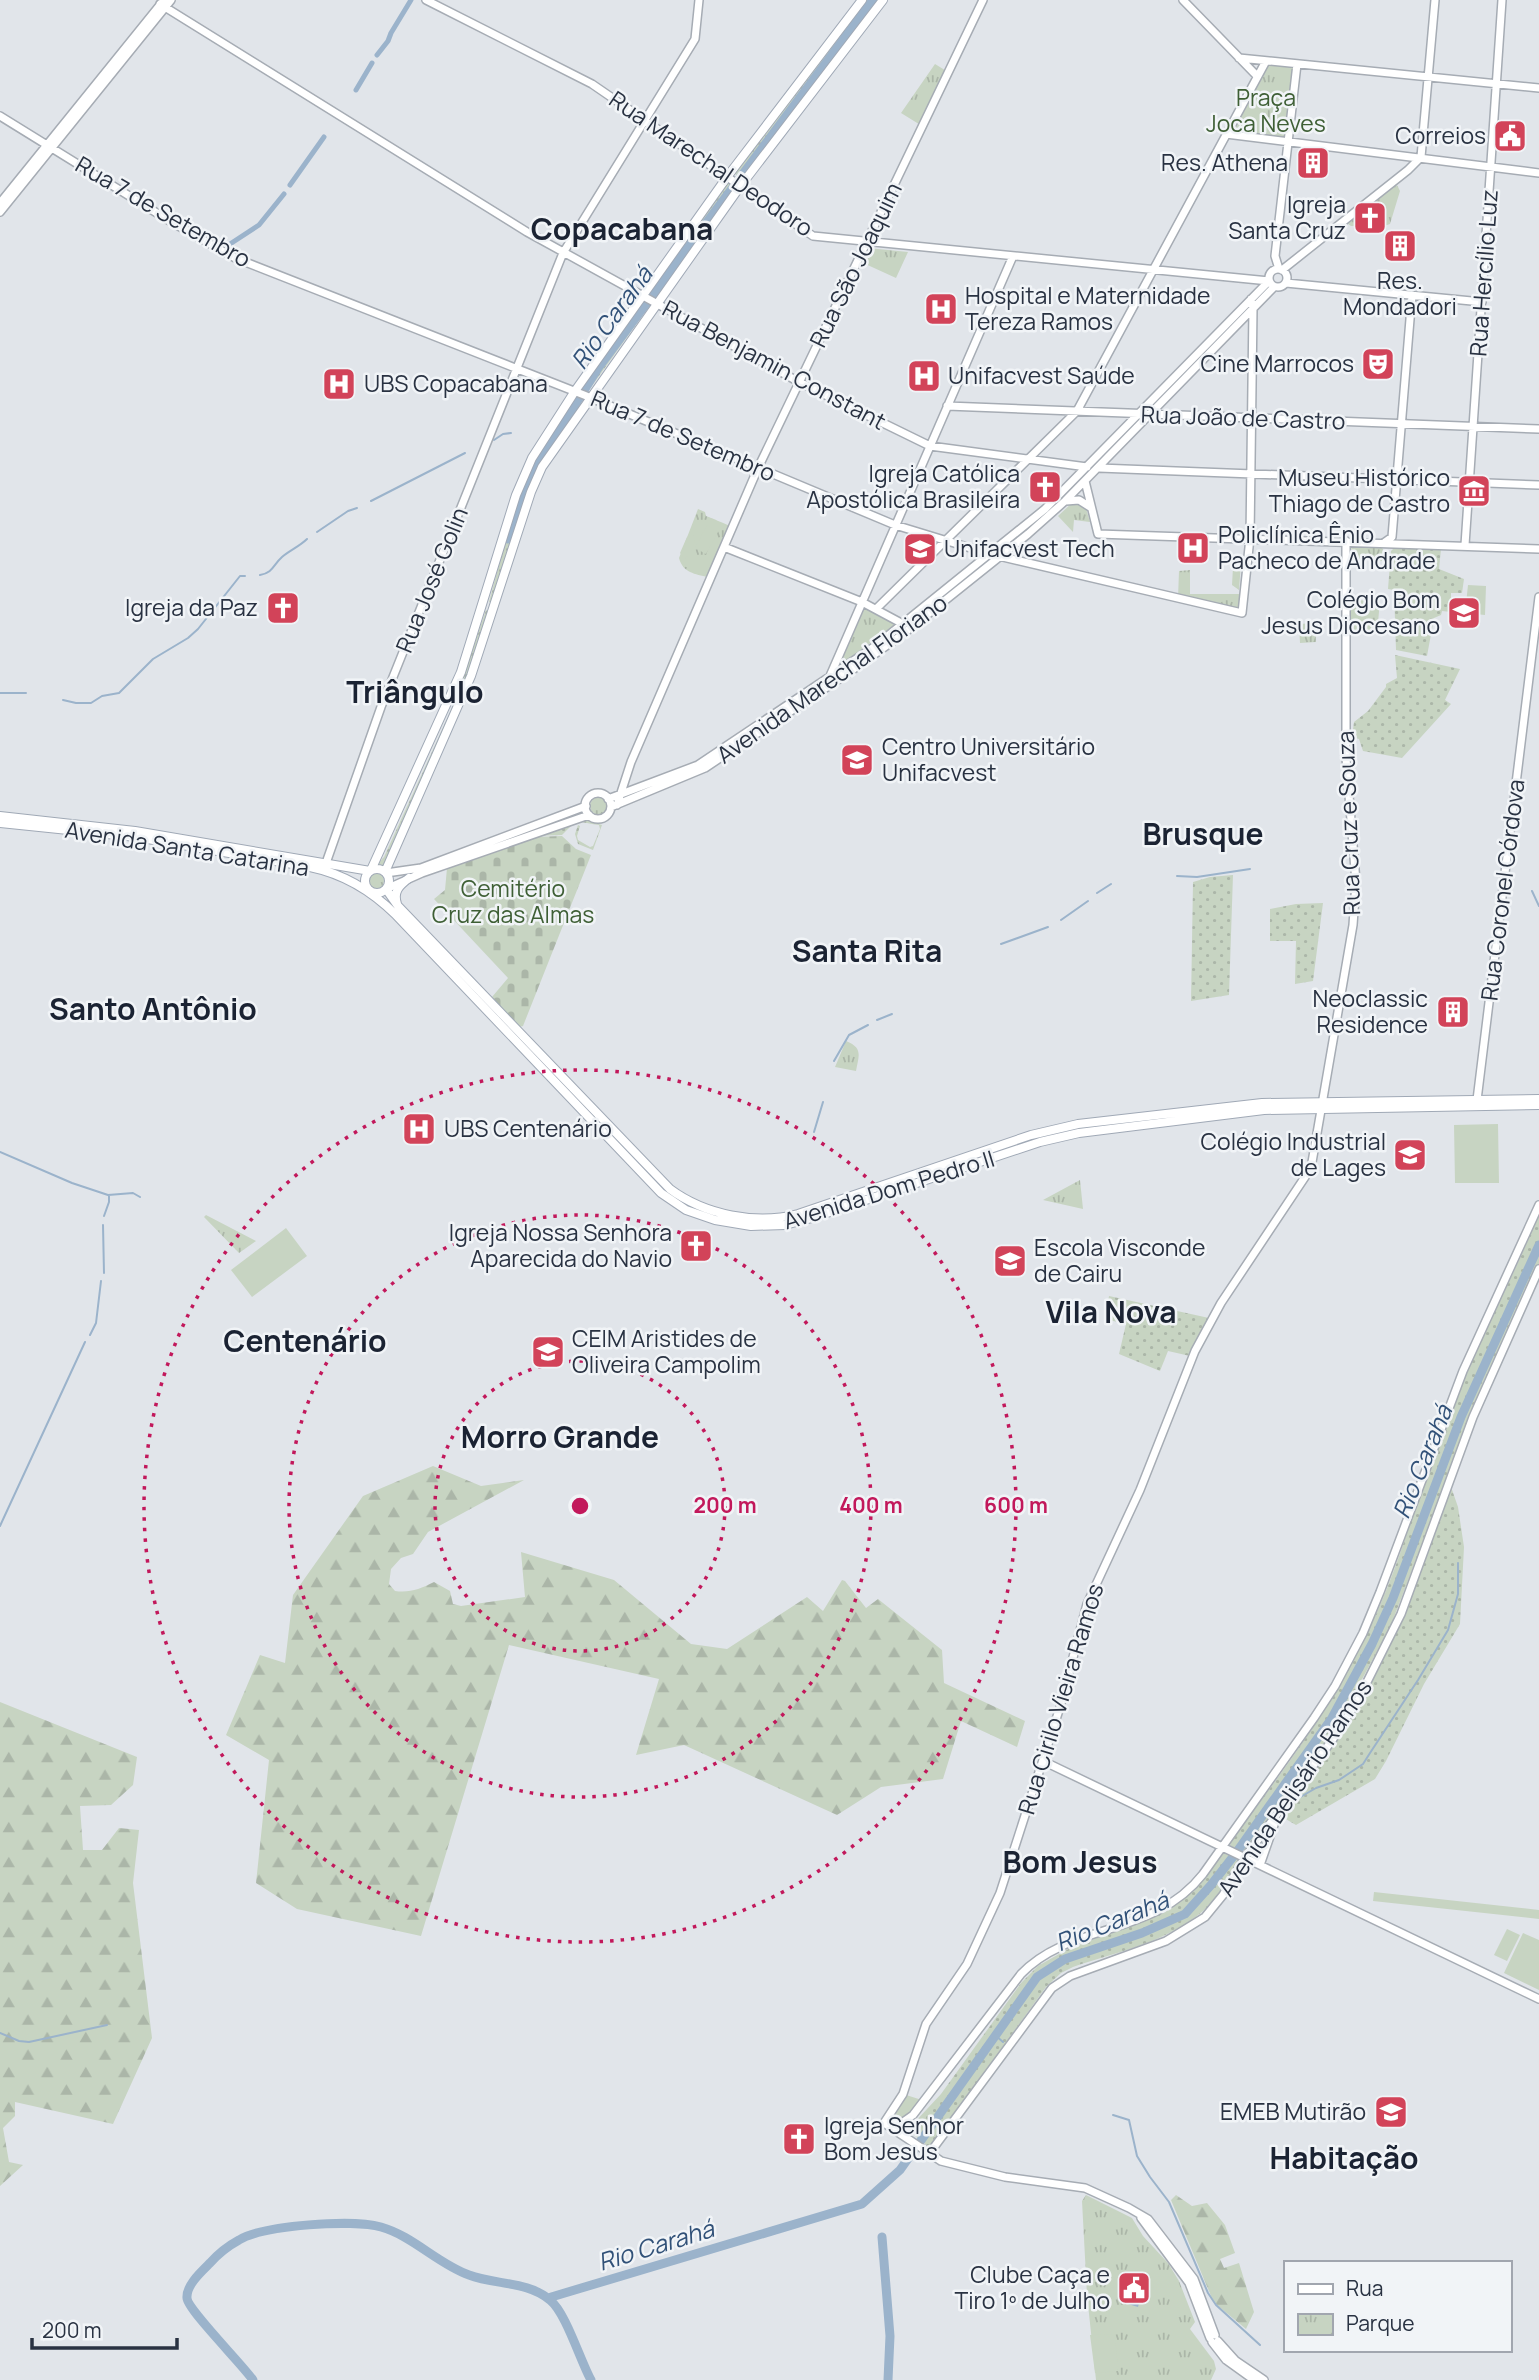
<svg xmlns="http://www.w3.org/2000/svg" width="1539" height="2380" font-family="Manrope,sans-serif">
  <defs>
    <pattern id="grass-dots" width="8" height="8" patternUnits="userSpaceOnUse" patternTransform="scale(1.75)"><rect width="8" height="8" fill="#c7d4c2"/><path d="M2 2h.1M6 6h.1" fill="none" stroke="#abb6a8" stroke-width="1.8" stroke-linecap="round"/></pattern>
    <pattern id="forest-firs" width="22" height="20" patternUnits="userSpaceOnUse" patternTransform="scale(1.75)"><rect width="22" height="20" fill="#c7d4c2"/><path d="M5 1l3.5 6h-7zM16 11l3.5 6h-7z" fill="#abb6a8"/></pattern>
    <pattern id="cemetery-stones" width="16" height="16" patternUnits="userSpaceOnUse" patternTransform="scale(1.75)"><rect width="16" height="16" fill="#c7d4c2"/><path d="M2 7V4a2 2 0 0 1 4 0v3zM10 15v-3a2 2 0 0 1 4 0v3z" fill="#abb6a8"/></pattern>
    <pattern id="park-tufts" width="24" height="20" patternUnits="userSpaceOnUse" patternTransform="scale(1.75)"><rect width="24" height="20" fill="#c7d4c2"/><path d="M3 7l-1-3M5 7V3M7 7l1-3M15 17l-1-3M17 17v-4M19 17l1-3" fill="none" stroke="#abb6a8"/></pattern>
    <pattern id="water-ripples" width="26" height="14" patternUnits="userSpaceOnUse" patternTransform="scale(1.75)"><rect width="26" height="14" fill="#9bb3cb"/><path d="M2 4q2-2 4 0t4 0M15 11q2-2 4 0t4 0" fill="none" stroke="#7e92a6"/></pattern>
  </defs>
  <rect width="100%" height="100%" fill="#e1e5ea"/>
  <path fill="url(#grass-dots)" d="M865 0H879L741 179 734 173Z
    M729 179 737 184 656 298 647 293Z
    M644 300 650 305 589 390 582 388Z
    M575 395 582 399 547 453 492 603 489 602 515 506 535 458Z
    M1394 548 1441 549 1439 569 1464 579 1462 593H1451V612L1442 611 1441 615 1434 618 1427 656 1396 650 1394 590 1388 589 1391 551Z
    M486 610 491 612 462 696 384 867 376 866 384 857 456 699Z
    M1395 655 1460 669 1445 700 1451 704 1402 758 1363 751 1359 739 1352 737 1354 722 1368 711 1386 687V684L1397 678Z
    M582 819 602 825 593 850 578 844 575 834 578 825 580 826 577 836 578 840 590 847 593 846 600 829 599 825C576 823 581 816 562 835L533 836Z
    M1233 875 1229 995 1191 1001 1193 882 1210 877Z
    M1323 903 1313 981 1295 984 1296 941H1270V909L1296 904Z
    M530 1048 666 1189 743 1219 825 1209 1039 1137 1068 1130 1251 1106 1236 1110 1084 1129 815 1214 782 1222H753L727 1218 680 1201 666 1191Z
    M1539 1214V1265L1482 1387 1391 1625 1351 1700 1322 1747 1246 1851 1230 1846 1231 1841C1283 1771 1336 1702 1372 1623 1402 1560 1418 1492 1443 1427 1471 1355 1510 1286 1539 1214Z
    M1109 1296 1209 1318 1190 1356 1168 1351 1160 1371 1119 1354 1126 1324 1105 1319Z
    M1449 1481 1458 1507 1464 1547 1460 1624 1424 1684 1386 1761 1375 1779 1296 1825 1277 1814 1333 1739 1389 1640Z
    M1224 1853 1240 1860C1233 1872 1226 1886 1217 1897 1182 1939 1123 1950 1073 1967L1061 1973 1046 1987 932 2145 928 2146 911 2133 913 2124 941 2094 1021 1983 1038 1966 1066 1950 1165 1912 1195 1890Z"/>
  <path fill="url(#forest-firs)" d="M433 1466 481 1486 524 1480 428 1532 413 1554 401 1558 391 1569 389 1584 395 1591C410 1593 420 1589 434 1582L450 1591 453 1604 461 1606 525 1597 521 1552 614 1580 691 1644 727 1649 807 1597 823 1611 842 1580 845 1581 866 1608 878 1599 942 1650 944 1683 1025 1721 1017 1747 961 1721 943 1779 881 1787 837 1815 684 1745 636 1755 659 1679 509 1645 421 1936 297 1909 256 1883 269 1760 226 1735 260 1655 285 1663 293 1595 363 1496Z
    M0 1702 137 1757 133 1785 111 1805 80 1806 83 1850H102L119 1828 139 1830 133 1883 152 2038 113 2124 15 2102V2116L3 2128 9 2162 23 2165 0 2186Z
    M1176 2195 1192 2206 1207 2203 1225 2225 1235 2253 1220 2259 1224 2268 1239 2263 1254 2312 1246 2329 1217 2305 1211 2296 1171 2200Z"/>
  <path fill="url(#cemetery-stones)" d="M562 836 576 849 591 855 523 1026 519 1027 492 997 508 978 434 899 445 890 447 868 532 837Z"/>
  <path fill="url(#park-tufts)" d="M1266 61 1297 64 1288 141 1226 134Z
    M935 64 948 72 922 126 901 113Z
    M1397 185 1400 191 1390 224 1381 227 1351 226 1348 224 1363 209Z
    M868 248 908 252 896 278 861 262Z
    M1073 502 1085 505 1090 522 1074 520 1073 532 1058 516Z
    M698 509 705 512 706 516C709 517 726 524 730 526L708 577C695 574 683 573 679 558Z
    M1352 544 1378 545 1383 549 1382 561 1350 558Z
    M1237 563H1241L1239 590 1232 585 1233 567Z
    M1190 570V594H1244L1242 613 1178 598 1179 571Z
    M1349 600 1380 601 1377 633 1350 632Z
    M865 607 895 625 839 666Z
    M1315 623 1316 642 1300 643 1299 624Z
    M590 806a9 9 0 1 1 18 0a9 9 0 1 1-18 0Z
    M368 881a8 8 0 1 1 16 0a8 8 0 1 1-16 0Z
    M846 1041C863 1048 859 1055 856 1071L835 1067Z
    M1080 1180 1083 1209 1043 1200Z
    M206 1215 256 1241 239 1253 204 1217Z
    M903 2094 925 2101 908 2119 884 2123Z
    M1086 2195 1132 2218 1143 2236 1168 2263 1179 2281 1195 2322 1190 2329 1214 2361 1216 2369 1211 2380H1096L1087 2295 1082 2201Z"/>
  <path fill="#c7d4c2" d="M707 525 718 532 706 554 695 548Z
    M691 535 694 536C696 545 691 552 685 559L680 553 687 537Z
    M1468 585 1486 586 1485 615 1465 613Z
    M1355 601 1375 602 1374 614 1354 612Z
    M1498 1124 1499 1183H1455L1454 1125Z
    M286 1228 307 1256 252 1297 231 1270Z
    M1374 1892 1539 1910V1919L1373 1901Z
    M1507 1929 1520 1935 1507 1961 1494 1955Z
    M1523 1933 1539 1940V1990L1504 1973Z
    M1115 2334 1118 2371 1095 2373 1090 2335Z"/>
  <path fill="url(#water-ripples)" d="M1132 2286 1143 2289 1138 2307 1128 2304Z"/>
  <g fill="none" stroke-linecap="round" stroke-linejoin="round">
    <path stroke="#9bb3cb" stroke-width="2" d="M494 440 503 434 511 433
      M371 501 465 453
      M317 532 348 511 357 508
      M260 575C273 573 273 565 282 557 289 551 300 546 307 539
      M0 693H26
      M63 700 76 703H91L102 696 119 693 153 659 188 638 198 629 240 576H245
      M1177 876 1197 877 1250 869
      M1532 891 1539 906
      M1097 893 1111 884
      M1061 920 1088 901
      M1001 944 1048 927
      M877 1020 892 1014
      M834 1061 849 1035 868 1025
      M814 1132 823 1102
      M0 1152 72 1183 108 1195 133 1193 140 1197
      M104 1216 109 1202V1196
      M103 1225 104 1273
      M90 1335 96 1323 101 1281
      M0 1526 85 1342
      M1290 1803 1316 1788 1339 1780 1363 1764 1370 1753 1418 1680 1448 1630 1458 1594V1563
      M0 2033 19 2041 29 2042 107 2025
      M995 2035 1003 2042
      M1113 2115 1129 2120 1137 2156 1150 2177 1169 2202 1208 2293 1216 2305 1260 2345"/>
    <path stroke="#9bb3cb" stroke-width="5" d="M377 55 388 41 391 33 411 0
      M356 90 372 63
      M290 185 324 137
      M230 249V244L259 225 284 194"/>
    <path stroke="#9bb3cb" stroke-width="9" d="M508 539 530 476 598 368 873 0
      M882 2237 890 2336 888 2380
      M548 2298 862 2204 900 2170 1037 1977 1065 1959 1142 1933 1185 1914 1211 1885 1236 1853 1332 1718 1372 1644 1393 1598 1461 1417 1539 1245
      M253 2380C242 2364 187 2309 187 2298 186 2285 202 2271 210 2263 218 2254 228 2246 239 2240 264 2225 353 2219 381 2227 413 2236 438 2264 469 2275 495 2285 528 2281 550 2300 566 2313 580 2360 591 2380"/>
    <defs>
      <path id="secondary" d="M426 0 592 84 813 236 1269 281
        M1183 0 1257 76
        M160 4 527 232 799 382 930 446 1087 467
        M1239 58 1539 88
        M0 116 173 223 235 258 584 395 895 525 990 554 1242 613 1250 538 1253 308 1251 299
        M1226 134 1539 173
        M1421 157 1435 0
        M0 203 164 0
        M0 212 171 0
        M1269 278a9 9 0 1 1 18 0a9 9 0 1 1-18 0Z
        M1279 269 1275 256 1297 64
        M1282 270 1408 170 1421 157
        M1286 283 1482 302
        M947 406 1539 429
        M1099 468 1539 485
        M1085 481 1098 534 1539 549
        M1066 501 1079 500 1090 507
        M1385 542 1392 537 1412 295
        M1465 545 1502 0
        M724 547 862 602 903 624
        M876 609 1077 411 1266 61
        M830 676 1013 256
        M585 806a13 13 0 1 1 26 0a13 13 0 1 1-26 0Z
        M608 799 698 765 874 647 1045 509 1269 281
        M617 805 631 762 758 468 983 0
        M611 807 705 768 851 671 903 634 1028 534 1065 501 1274 287
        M326 863 381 707 563 253 695 39 699 0
        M386 873 421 868 586 806
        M386 889 422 873 589 815
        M1477 1100 1539 597
        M1043 1761 1539 1999
        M1260 1865 1275 1822
        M885 2123 903 2122 913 2115 1021 1974C1071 1922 1154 1937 1203 1874L1314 1718 1335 1686 1363 1633 1380 1592 1463 1371 1539 1205
        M929 2154 1052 1988 1070 1976 1166 1941 1205 1917 1223 1895 1245 1857 1333 1739 1359 1698 1401 1614 1473 1417 1539 1269
        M1141 2218 1189 2283 1210 2338
        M1215 2335 1194 2279 1148 2219 1129 2208 1085 2188 1005 2177 941 2161 884 2123 903 2094 926 2024 967 1964 1000 1893 1060 1707 1087 1604 1140 1490 1195 1351 1221 1303 1311 1168 1353 925 1356 882 1346 758V541
        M1218 2341 1236 2361 1264 2380
        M1212 2342 1226 2360 1254 2380"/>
      <path id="primary" d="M0 816 135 831 370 871
        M0 823 136 837 310 867C344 874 372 891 396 915L661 1193 686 1210 715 1220 751 1226 785 1225 812 1218 1040 1142 1079 1133 1264 1110 1539 1105
        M365 881a12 12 0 1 1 24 0a12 12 0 1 1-24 0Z
        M371 870 461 672 516 495 532 458 575 391 727 177 862 0
        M385 872 471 676 531 492 542 467 739 188 883 0
        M386 889 398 906 670 1189C705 1215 756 1225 798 1214L1031 1135 1078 1124 1262 1103 1539 1099
        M397 904C393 891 399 886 409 878"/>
    </defs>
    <use href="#secondary" stroke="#a6acb4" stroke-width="10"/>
    <use href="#primary" stroke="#a0a9b6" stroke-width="10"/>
    <use href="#secondary" stroke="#fff" stroke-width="7"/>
    <use href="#primary" stroke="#fff" stroke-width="8"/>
  </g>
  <g fill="none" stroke="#c2185b" stroke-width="3.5" stroke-dasharray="3.5 7">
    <circle cx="580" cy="1506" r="145"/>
    <circle cx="580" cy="1506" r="291"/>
    <circle cx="580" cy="1506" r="436"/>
  </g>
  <defs>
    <symbol id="civic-square" viewBox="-11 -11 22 22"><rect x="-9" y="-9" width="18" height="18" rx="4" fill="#d24359" stroke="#f1f4f7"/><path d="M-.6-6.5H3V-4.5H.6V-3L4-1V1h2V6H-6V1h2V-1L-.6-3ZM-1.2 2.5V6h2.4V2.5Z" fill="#fff"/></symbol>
    <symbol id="building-square" viewBox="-11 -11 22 22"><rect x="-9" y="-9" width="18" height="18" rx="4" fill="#d24359" stroke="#f1f4f7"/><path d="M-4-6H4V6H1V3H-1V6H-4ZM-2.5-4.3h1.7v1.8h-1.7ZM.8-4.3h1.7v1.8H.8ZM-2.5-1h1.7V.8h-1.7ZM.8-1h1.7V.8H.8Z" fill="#fff"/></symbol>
    <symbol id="church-square" viewBox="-11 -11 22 22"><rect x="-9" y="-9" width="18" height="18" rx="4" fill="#d24359" stroke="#f1f4f7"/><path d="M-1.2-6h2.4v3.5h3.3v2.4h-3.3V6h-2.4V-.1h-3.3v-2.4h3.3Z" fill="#fff"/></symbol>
    <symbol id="hospital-square" viewBox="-11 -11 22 22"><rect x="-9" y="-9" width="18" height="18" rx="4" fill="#d24359" stroke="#f1f4f7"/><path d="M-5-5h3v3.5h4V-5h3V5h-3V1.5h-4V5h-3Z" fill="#fff"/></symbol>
    <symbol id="theatre-square" viewBox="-11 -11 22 22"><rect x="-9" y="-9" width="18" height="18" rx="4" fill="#d24359" stroke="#f1f4f7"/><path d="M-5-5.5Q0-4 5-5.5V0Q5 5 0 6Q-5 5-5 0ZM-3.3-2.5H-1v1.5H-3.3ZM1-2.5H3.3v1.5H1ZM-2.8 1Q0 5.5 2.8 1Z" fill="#fff"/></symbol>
    <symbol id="museum-square" viewBox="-11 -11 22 22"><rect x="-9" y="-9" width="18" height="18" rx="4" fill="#d24359" stroke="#f1f4f7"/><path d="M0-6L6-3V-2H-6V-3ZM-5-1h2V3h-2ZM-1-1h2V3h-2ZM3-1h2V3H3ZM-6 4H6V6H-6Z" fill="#fff"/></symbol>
    <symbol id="university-square" viewBox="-11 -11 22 22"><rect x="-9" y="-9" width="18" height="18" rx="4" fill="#d24359" stroke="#f1f4f7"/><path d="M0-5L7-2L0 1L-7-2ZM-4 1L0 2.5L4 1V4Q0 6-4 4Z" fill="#fff"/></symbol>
    <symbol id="school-square" viewBox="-11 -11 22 22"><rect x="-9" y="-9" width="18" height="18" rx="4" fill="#d24359" stroke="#f1f4f7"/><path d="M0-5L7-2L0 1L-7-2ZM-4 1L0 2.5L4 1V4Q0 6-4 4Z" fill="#fff"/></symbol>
  </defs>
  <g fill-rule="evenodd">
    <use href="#civic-square" x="1491" y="117" width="38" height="38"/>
    <use href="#building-square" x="1294" y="144" width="38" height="38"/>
    <use href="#church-square" x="1351" y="199" width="38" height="38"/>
    <use href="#building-square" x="1381" y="227" width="38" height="38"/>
    <use href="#hospital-square" x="922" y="290" width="38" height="38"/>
    <use href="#theatre-square" x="1359" y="345" width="38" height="38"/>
    <use href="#hospital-square" x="905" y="357" width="38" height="38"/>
    <use href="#hospital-square" x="320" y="365" width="38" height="38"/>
    <use href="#church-square" x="1026" y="468" width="38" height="38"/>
    <use href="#museum-square" x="1455" y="472" width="38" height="38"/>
    <use href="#hospital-square" x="1174" y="529" width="38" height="38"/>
    <use href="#university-square" x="901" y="530" width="38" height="38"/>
    <use href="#church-square" x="264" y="589" width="38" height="38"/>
    <use href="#school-square" x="1445" y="594" width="38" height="38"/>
    <use href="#university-square" x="838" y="741" width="38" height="38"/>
    <use href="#building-square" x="1434" y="993" width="38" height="38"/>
    <use href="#hospital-square" x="400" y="1110" width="38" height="38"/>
    <use href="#school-square" x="1391" y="1136" width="38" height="38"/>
    <use href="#church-square" x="677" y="1227" width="38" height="38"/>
    <use href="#school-square" x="991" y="1242" width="38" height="38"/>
    <use href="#school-square" x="529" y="1333" width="38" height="38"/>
    <use href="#school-square" x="1372" y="2093" width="38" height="38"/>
    <use href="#church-square" x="780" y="2120" width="38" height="38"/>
    <use href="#civic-square" x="1115" y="2269" width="38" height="38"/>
  </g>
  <g text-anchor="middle" stroke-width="5" stroke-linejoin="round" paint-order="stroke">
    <g font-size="23" fill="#3e5f35" stroke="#f1f4f7">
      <text x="1266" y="106">Praça<tspan x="1266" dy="26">Joca Neves</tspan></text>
      <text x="513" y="897">Cemitério<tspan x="513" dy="26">Cruz das Almas</tspan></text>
    </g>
    <g font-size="23" fill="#293242" stroke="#f1f4f7" text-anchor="end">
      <text x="1486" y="144">Correios</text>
      <text x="1288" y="171">Res. Athena</text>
      <text x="1346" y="213">Igreja<tspan x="1346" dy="26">Santa Cruz</tspan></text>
      <text x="1400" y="289" text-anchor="middle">Res.<tspan x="1400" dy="26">Mondadori</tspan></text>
      <text x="965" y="304" text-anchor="start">Hospital e Maternidade<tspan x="965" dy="26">Tereza Ramos</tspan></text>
      <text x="1354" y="372">Cine Marrocos</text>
      <text x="948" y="384" text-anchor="start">Unifacvest Saúde</text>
      <text x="364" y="392" text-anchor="start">UBS Copacabana</text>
      <text x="1020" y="482">Igreja Católica<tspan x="1020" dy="26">Apostólica Brasileira</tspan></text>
      <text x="1450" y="486">Museu Histórico<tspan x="1450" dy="26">Thiago de Castro</tspan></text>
      <text x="1218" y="543" text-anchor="start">Policlínica Ênio<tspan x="1218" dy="26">Pacheco de Andrade</tspan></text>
      <text x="944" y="557" text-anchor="start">Unifacvest Tech</text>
      <text x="1440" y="608">Colégio Bom<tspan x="1440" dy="26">Jesus Diocesano</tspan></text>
      <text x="258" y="616">Igreja da Paz</text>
      <text x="882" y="755" text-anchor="start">Centro Universitário<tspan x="882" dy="26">Unifacvest</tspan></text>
      <text x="1428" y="1007">Neoclassic<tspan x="1428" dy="26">Residence</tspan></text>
      <text x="444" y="1137" text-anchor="start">UBS Centenário</text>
      <text x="1386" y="1150">Colégio Industrial<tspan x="1386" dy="26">de Lages</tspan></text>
      <text x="672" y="1241">Igreja Nossa Senhora<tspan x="672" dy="26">Aparecida do Navio</tspan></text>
      <text x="1034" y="1256" text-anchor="start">Escola Visconde<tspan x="1034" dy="26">de Cairu</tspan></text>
      <text x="572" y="1347" text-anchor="start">CEIM Aristides de<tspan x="572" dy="26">Oliveira Campolim</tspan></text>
      <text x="1366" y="2120">EMEB Mutirão</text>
      <text x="824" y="2134" text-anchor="start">Igreja Senhor<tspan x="824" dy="26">Bom Jesus</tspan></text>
      <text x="1110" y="2283">Clube Caça e<tspan x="1110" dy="26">Tiro 1º de Julho</tspan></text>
    </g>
    <g font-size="23" fill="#293242" stroke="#f1f4f7">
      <text transform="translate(711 164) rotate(34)" y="8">Rua Marechal Deodoro</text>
      <text transform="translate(163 212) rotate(30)" y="8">Rua 7 de Setembro</text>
      <text transform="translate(856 265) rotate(-64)" y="8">Rua São Joaquim</text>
      <text transform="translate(1484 273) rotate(-86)" y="8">Rua Hercílio Luz</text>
      <text transform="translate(774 365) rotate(28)" y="8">Rua Benjamin Constant</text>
      <text transform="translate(1243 418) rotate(2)" y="8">Rua João de Castro</text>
      <text transform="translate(683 436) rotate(23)" y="8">Rua 7 de Setembro</text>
      <text transform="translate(432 580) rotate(-68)" y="8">Rua José Golin</text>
      <text transform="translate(832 679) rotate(-35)" y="8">Avenida Marechal Floriano</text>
      <text transform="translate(1349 823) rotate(-92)" y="8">Rua Cruz e Souza</text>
      <text transform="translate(187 849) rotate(9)" y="8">Avenida Santa Catarina</text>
      <text transform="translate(1503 890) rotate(-83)" y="8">Rua Coronel Córdova</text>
      <text transform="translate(889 1190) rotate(-17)" y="8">Avenida Dom Pedro II</text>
      <text transform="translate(1061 1699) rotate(-73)" y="8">Rua Cirilo Vieira Ramos</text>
      <text transform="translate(1295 1788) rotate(-56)" y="8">Avenida Belisário Ramos</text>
    </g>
    <g font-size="24" font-style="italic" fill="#315178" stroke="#f1f4f7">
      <text transform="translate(612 318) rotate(-54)" y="8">Rio Carahá</text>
      <text transform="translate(1423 1462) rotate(-68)" y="8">Rio Carahá</text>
      <text transform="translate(1112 1922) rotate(-22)" y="8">Rio Carahá</text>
      <text transform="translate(656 2246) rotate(-17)" y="8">Rio Carahá</text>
    </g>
    <g font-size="30" font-weight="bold" fill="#1b2333" stroke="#f1f4f7">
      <text x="622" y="240">Copacabana</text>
      <text x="415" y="703">Triângulo</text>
      <text x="1203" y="845">Brusque</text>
      <text x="867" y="962">Santa Rita</text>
      <text x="153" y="1020">Santo Antônio</text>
      <text x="1111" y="1323">Vila Nova</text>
      <text x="305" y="1352">Centenário</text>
      <text x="560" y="1448">Morro Grande</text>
      <text x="1080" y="1873">Bom Jesus</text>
      <text x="1344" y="2169">Habitação</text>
    </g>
  </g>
  <circle cx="580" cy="1506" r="10" fill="#c2185b" stroke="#f1f4f7" stroke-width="3.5"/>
  <g font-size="21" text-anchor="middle" font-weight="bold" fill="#c2185b" stroke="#f1f4f7" stroke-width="5" stroke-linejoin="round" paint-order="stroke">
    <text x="725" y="1513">200 m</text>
    <text x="871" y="1513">400 m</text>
    <text x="1016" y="1513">600 m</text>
  </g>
  <rect x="1284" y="2261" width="228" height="91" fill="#f1f4f7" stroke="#a1a6af" stroke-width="2"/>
  <rect x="1298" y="2284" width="35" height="10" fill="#ffffff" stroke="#a1a6af" stroke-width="2"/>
  <text x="1346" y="2296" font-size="21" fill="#293242">Rua</text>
  <rect x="1298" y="2314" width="35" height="21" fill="url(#park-tufts)" stroke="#a1a6af" stroke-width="2"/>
  <text x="1346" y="2331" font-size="21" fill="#293242">Parque</text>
  <path d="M32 2338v10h145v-10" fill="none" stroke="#293242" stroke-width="3.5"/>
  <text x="42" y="2338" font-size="21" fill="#293242" stroke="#f1f4f7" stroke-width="5" paint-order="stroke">200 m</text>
</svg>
